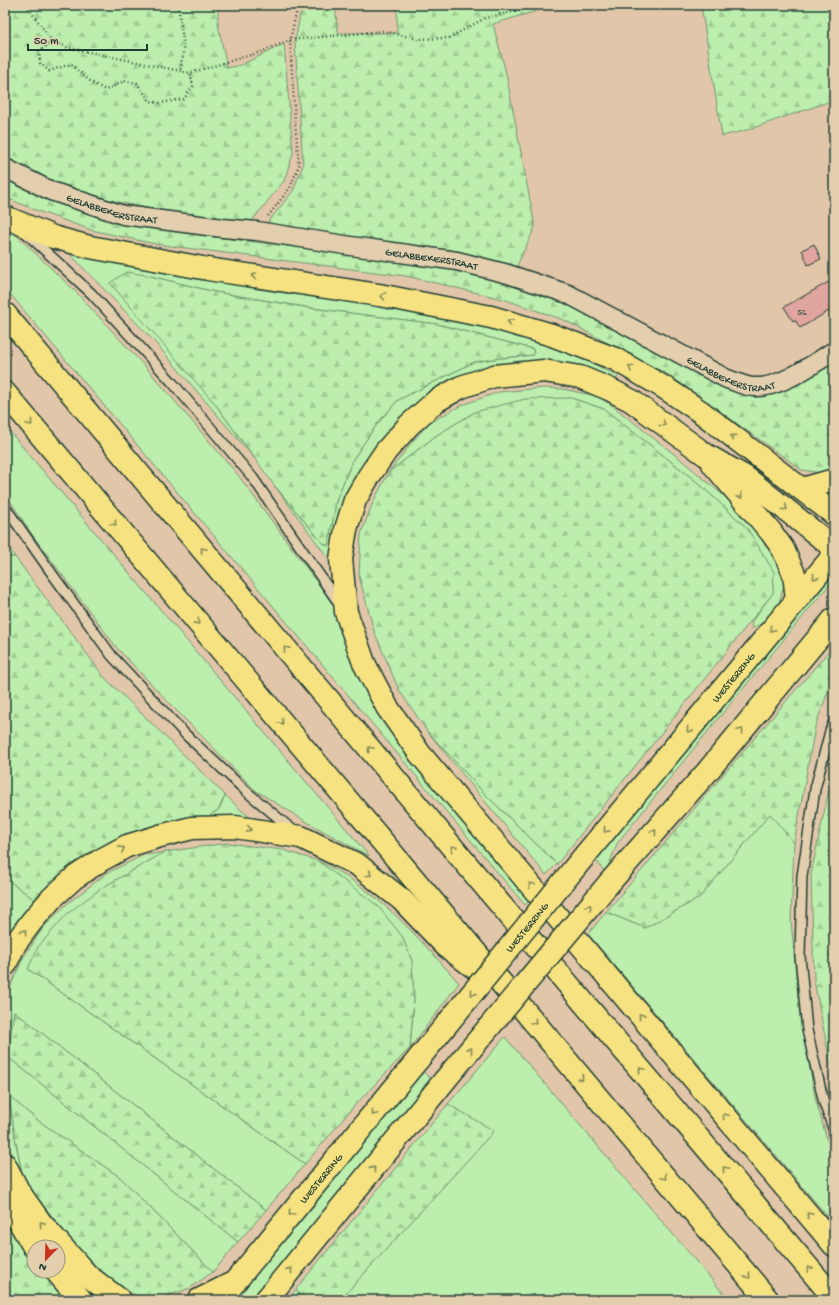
<svg xmlns="http://www.w3.org/2000/svg" width="839" height="1305" font-family="'Gochi Hand',sans-serif">
  <defs>
    <pattern id="forest-firs" width="22" height="20" patternUnits="userSpaceOnUse"><rect width="22" height="20" fill="#bceead"/><path d="M5 1l3.5 6h-7zM16 11l3.5 6h-7z" fill="#a1cd95"/></pattern>
  </defs>
  <rect width="100%" height="100%" fill="#e2c6aa"/>
  <filter id="ink" filterUnits="userSpaceOnUse"><feTurbulence type="fractalNoise" baseFrequency=".025" numOctaves="2"/><feDisplacementMap in="SourceGraphic" scale="8" xChannelSelector="R" yChannelSelector="G"/><feConvolveMatrix kernelMatrix="1 2 1 2 8 2 1 2 1" color-interpolation-filters="sRGB"/></filter>
  <g filter="url(#ink)">
    <path fill="#bceead" stroke="#6e9670" d="M5 227 15 234 76 292 150 372 238 475 325 593 335 608 347 640 532 898 525 905 5 288Z
      M68 252 482 323 568 351 618 376 616 380 564 367 420 402 390 429 368 458 349 494 335 567 274 485 322 542 328 546 337 498 353 459 377 424 398 400 474 362 500 358 533 355V349L437 324 311 308 215 292 146 275 216 405 255 459 154 341Z
      M543 388 562 389 597 396 610 404 679 458 736 506 764 540 778 559 785 581 779 603 767 621 751 629 752 621 773 593 747 528 697 482 604 409 571 398 475 412 437 435 389 472 412 442 429 423 462 405 499 392Z
      M5 426 369 856 305 821 255 790 174 708 117 648 31 533 5 493Z
      M5 542 15 557H5Z
      M834 566V579L712 726 618 842 607 869 604 871 596 860Z
      M427 731 485 794 557 864 546 875Z
      M225 795 242 811 255 821 208 817 219 809Z
      M770 813 794 843 791 921 800 1018 816 1101 834 1164V1224L588 934 606 912 645 928 699 898Z
      M165 852 100 889 28 969 305 1164 266 1210 14 1011 8 1057 238 1242 213 1272 121 1178 36 1119 9 1096 16 1143 24 1182 5 1139V1002L8 992 23 958 43 928 68 903 107 873 142 856Z
      M318 861C376 888 417 936 459 983L410 1048 414 999 412 961 402 936Z
      M5 878 35 900 5 948Z
      M505 1037 729 1300H340L493 1131 448 1104Z
      M422 1071 432 1080 251 1300H235L315 1204Z
      M296 1289 302 1300H289Z"/>
    <path fill="url(#forest-firs)" stroke="#6e9670" d="M5 5H218V24L227 68 241 65 284 44 293 153 284 181 250 223C214 218 178 214 142 207 98 199 44 181 5 159Z
      M302 5H335L338 33H397V5H556L493 24 506 73 535 227 516 268 265 226 293 191 303 165 295 42Z
      M701 5H834V100L747 130 722 136Z
      M5 178 112 220 200 235 412 262 504 279 563 300 731 389 834 357V470L821 473 802 470 669 375 564 320 503 299 406 276 155 244 91 230 30 208 5 197Z
      M126 272 146 275 215 292 310 308 437 324 533 349 534 355 500 358 474 362 398 400 377 424 353 459 337 498 328 546 322 542 274 485 216 405 110 283Z
      M571 398 604 409 697 482 747 528 774 572 773 593 557 864 485 794 427 731 399 690 374 631 359 576 361 534 373 502 389 472 437 435 475 412 525 399Z
      M5 557H15L104 677 225 795 219 809 208 817 153 826 100 850 59 878 35 900 5 878Z
      M834 645V675L815 727 794 843 770 814 699 898 645 928 606 912Z
      M834 766V1083L814 980 811 874Z
      M227 843 283 850 318 861 378 906 402 936 412 961 414 999 410 1048 355 1105 305 1164 28 969 38 947 67 914 100 889 165 852Z
      M14 1011 266 1210 238 1242 8 1057Z
      M9 1096 36 1119 121 1178 213 1272 190 1288 161 1298H143L114 1286 77 1247 24 1182 16 1143Z
      M448 1104 494 1131 340 1300H302L296 1289Z
      M5 1221 34 1261V1271H43L67 1300H5Z"/>
    <path fill="#dfa59e" stroke="#1f3d34" d="M814 244 821 259 808 265 802 250Z
      M834 279V308L800 328 795 320 793 321 784 307Z"/>
    <g fill="none" stroke-linecap="round" stroke-linejoin="round">
      <defs>
        <path id="lane" d="M27 234 91 293 172 382 253 478 340 605
          M5 507 53 575 112 656 186 735 247 792 294 831
          M834 721 830 731 815 789 802 876 800 956 807 1030 824 1103 834 1131"/>
        <g id="street">
          <path id="s1" d="M5 168 51 191 123 215 223 228 257 231 351 246 457 261 508 274 568 294 727 379C735 381 745 387 754 387 779 389 813 364 834 351"/>
        </g>
        <g id="highway">
          <path d="M5 217 53 237 90 247 208 269 379 295 491 317 552 335 615 359 665 388 701 412 834 514"/>
          <path d="M5 314 489 891 834 1298"/>
          <path d="M5 393 768 1300"/>
          <path d="M713 464 771 532 783 549 794 574 797 599"/>
          <path d="M802 489 834 480"/>
          <path d="M834 548 745 477 706 455 632 401 609 389 580 377 544 371 494 376 461 387 436 401 409 425 386 451 369 476 355 500 346 529 341 559 346 612 364 663 387 707 420 754 834 1245"/>
          <path id="s2" d="M586 854 834 555"/>
          <path d="M610 882 707 772 834 619"/>
          <path d="M5 965 15 944 32 921 52 898 74 878 101 860 127 846 160 836 192 828 235 827 301 837 358 865 402 900 446 946 479 971"/>
          <path d="M5 1165 19 1192 41 1223 88 1276 120 1300"/>
          <path d="M5 1197 34 1247"/>
          <path d="M56 1271 81 1300"/>
          <path d="M199 1300 231 1284"/>
          <path id="s3" d="M220 1300 420 1057"/>
          <path d="M266 1300 445 1080"/>
        </g>
      </defs>
      <use href="#lane" stroke="#1f3d34" stroke-width="12"/>
      <use href="#street" stroke="#1f3d34" stroke-width="21"/>
      <use href="#highway" stroke="#1f3d34" stroke-width="25"/>
      <path stroke="#1f3d34" stroke-width="2.5" stroke-dasharray="1 3" stroke-linecap="butt" d="M26 5 52 41 69 48 190 73 261 52 290 40 383 31 418 39 449 38 485 18 543 5
        M178 5 184 47 180 71
        M52 41 39 52 40 63 49 71 71 64 92 83 106 90 124 81 137 83 150 101 160 103 184 99 193 86 190 73
        M268 216 290 188 299 165 295 121 290 40 298 5"/>
      <use href="#lane" stroke="#e3cead" stroke-width="9"/>
      <use href="#street" stroke="#e3cead" stroke-width="18"/>
      <use href="#highway" stroke="#f7e281" stroke-width="22"/>
      <defs>
        <g id="highway-bridge">
          <path id="s4" d="M420 1057 586 854"/>
          <path d="M445 1080 610 882"/>
        </g>
      </defs>
      <use href="#highway-bridge" stroke="#1f3d34" stroke-width="25" stroke-linecap="butt"/>
      <use href="#highway-bridge" stroke="#f7e281" stroke-width="22"/>
    </g>
    <defs><path id="oneway-chevron" d="M-2-3.5L2.5 0L-2 3.5" fill="none" stroke-width="1.6" stroke-linecap="round" stroke-linejoin="round"/></defs>
    <g stroke="#808757">
      <use href="#oneway-chevron" transform="translate(254 276) rotate(-171)"/>
      <use href="#oneway-chevron" transform="translate(383 296) rotate(-170)"/>
      <use href="#oneway-chevron" transform="translate(510 322) rotate(-163)"/>
      <use href="#oneway-chevron" transform="translate(631 368) rotate(-150)"/>
      <use href="#oneway-chevron" transform="translate(30 423) rotate(50)"/>
      <use href="#oneway-chevron" transform="translate(663 424) rotate(36)"/>
      <use href="#oneway-chevron" transform="translate(733 437) rotate(-143)"/>
      <use href="#oneway-chevron" transform="translate(740 496) rotate(49)"/>
      <use href="#oneway-chevron" transform="translate(785 508) rotate(38)"/>
      <use href="#oneway-chevron" transform="translate(114 523) rotate(50)"/>
      <use href="#oneway-chevron" transform="translate(203 550) rotate(-130)"/>
      <use href="#oneway-chevron" transform="translate(815 577) rotate(130)"/>
      <use href="#oneway-chevron" transform="translate(197 622) rotate(50)"/>
      <use href="#oneway-chevron" transform="translate(772 629) rotate(130)"/>
      <use href="#oneway-chevron" transform="translate(286 649) rotate(-130)"/>
      <use href="#oneway-chevron" transform="translate(281 722) rotate(50)"/>
      <use href="#oneway-chevron" transform="translate(689 730) rotate(130)"/>
      <use href="#oneway-chevron" transform="translate(741 731) rotate(-50)"/>
      <use href="#oneway-chevron" transform="translate(370 749) rotate(-130)"/>
      <use href="#oneway-chevron" transform="translate(249 829) rotate(8)"/>
      <use href="#oneway-chevron" transform="translate(606 830) rotate(130)"/>
      <use href="#oneway-chevron" transform="translate(654 832) rotate(-49)"/>
      <use href="#oneway-chevron" transform="translate(453 848) rotate(-130)"/>
      <use href="#oneway-chevron" transform="translate(122 849) rotate(-28)"/>
      <use href="#oneway-chevron" transform="translate(369 874) rotate(39)"/>
      <use href="#oneway-chevron" transform="translate(531 885) rotate(-130)"/>
      <use href="#oneway-chevron" transform="translate(589 907) rotate(-50)"/>
      <use href="#oneway-chevron" transform="translate(24 932) rotate(-54)"/>
      <use href="#oneway-chevron" transform="translate(473 993) rotate(129)"/>
      <use href="#oneway-chevron" transform="translate(641 1016) rotate(-130)"/>
      <use href="#oneway-chevron" transform="translate(534 1022) rotate(50)"/>
      <use href="#oneway-chevron" transform="translate(470 1050) rotate(-50)"/>
      <use href="#oneway-chevron" transform="translate(641 1070) rotate(-130)"/>
      <use href="#oneway-chevron" transform="translate(581 1078) rotate(50)"/>
      <use href="#oneway-chevron" transform="translate(374 1113) rotate(130)"/>
      <use href="#oneway-chevron" transform="translate(725 1116) rotate(-130)"/>
      <use href="#oneway-chevron" transform="translate(373 1169) rotate(-51)"/>
      <use href="#oneway-chevron" transform="translate(725 1169) rotate(-130)"/>
      <use href="#oneway-chevron" transform="translate(664 1177) rotate(50)"/>
      <use href="#oneway-chevron" transform="translate(291 1213) rotate(130)"/>
      <use href="#oneway-chevron" transform="translate(809 1215) rotate(-130)"/>
      <use href="#oneway-chevron" transform="translate(42 1224) rotate(-130)"/>
      <use href="#oneway-chevron" transform="translate(809 1269) rotate(-130)"/>
      <use href="#oneway-chevron" transform="translate(290 1270) rotate(-51)"/>
      <use href="#oneway-chevron" transform="translate(748 1276) rotate(50)"/>
    </g>
  </g>
  <g text-anchor="middle" stroke-width="4" stroke-linejoin="round" paint-order="stroke">
    <g font-size="9" fill="#4f574e">
      <text x="802" y="315">56</text>
    </g>
    <g font-size="11" fill="#1f3d34" stroke="#e3cead">
      <text dy="4" stroke="none"><textPath href="#s1" startOffset="115">GELABBEKERSTRAAT</textPath></text>
      <text dy="4" stroke="none"><textPath href="#s1" startOffset="439">GELABBEKERSTRAAT</textPath></text>
      <text dy="4" stroke="none"><textPath href="#s1" startOffset="763">GELABBEKERSTRAAT</textPath></text>
      <text dy="4" stroke="none"><textPath href="#s2" startOffset="230">WESTERRING</textPath></text>
      <text dy="4" stroke="none"><textPath href="#s4" startOffset="168">WESTERRING</textPath></text>
      <text dy="4" stroke="none"><textPath href="#s3" startOffset="158">WESTERRING</textPath></text>
    </g>
  </g>
  <rect width="839" height="1305" fill="none" stroke="#e3cead" stroke-width="20"/>
  <rect x="10" y="10" width="819" height="1285" fill="none" stroke="#1f3d34" stroke-width="1.5" filter="url(#ink)"/>
  <g transform="translate(46 1259) rotate(203)"><circle r="19" fill="#e3cead" stroke="#95947d"/>
  <path d="M0-3L7 15L0 10L-7 15Z" fill="#c8321e"/>
  <text y="-6" font-size="11" font-weight="bold" text-anchor="middle" fill="#1f3d34">N</text>
  </g>
  <path d="M28 44v6h119v-6" fill="none" stroke="#1f3d34" stroke-width="2"/>
  <text x="34" y="44" font-size="12" fill="#1f3d34" stroke="#e3cead" stroke-width="3" paint-order="stroke">50 m</text>
</svg>
